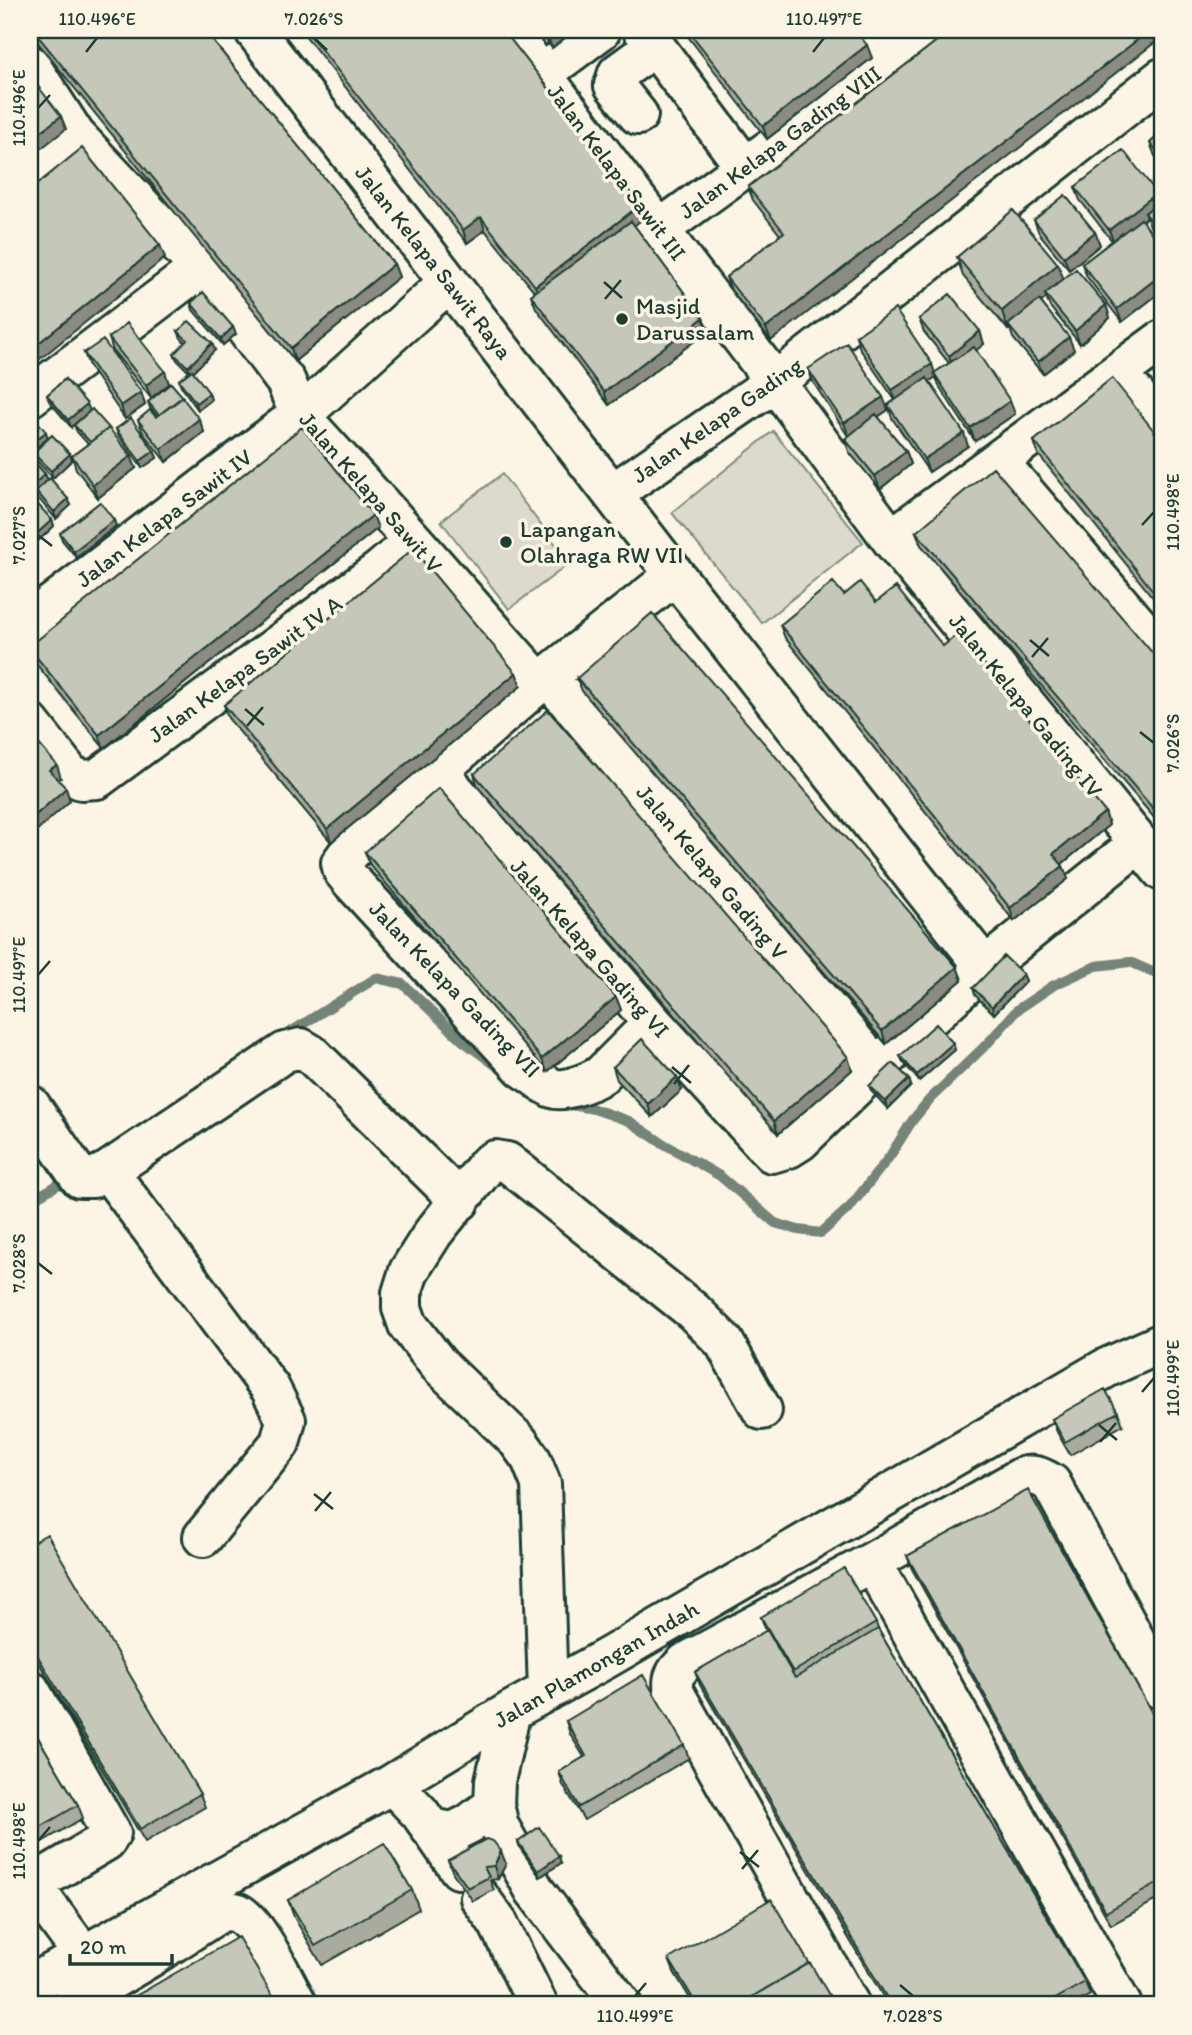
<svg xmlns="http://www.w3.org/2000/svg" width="1192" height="2035" font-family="Itim,sans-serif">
  <rect width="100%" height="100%" fill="#fcf5e5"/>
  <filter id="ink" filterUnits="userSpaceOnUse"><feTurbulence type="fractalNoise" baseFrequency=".0143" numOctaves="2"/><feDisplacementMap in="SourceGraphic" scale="14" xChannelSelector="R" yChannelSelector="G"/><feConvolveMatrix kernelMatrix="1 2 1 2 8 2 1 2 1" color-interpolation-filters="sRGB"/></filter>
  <g filter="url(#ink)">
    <path fill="#dcdacc" stroke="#7e8c80" stroke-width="2" d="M773 431 863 542 762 623 672 513Z
      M502 474 570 563 509 609 441 521Z"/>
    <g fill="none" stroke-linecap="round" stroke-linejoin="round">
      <path stroke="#758479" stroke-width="10" d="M281 1038 376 978 403 984 463 1041 502 1070
        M565 1104 594 1109 629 1121 659 1141 720 1176 775 1223 798 1230 821 1233 850 1207 890 1156 912 1121 930 1099 988 1043 1017 1010 1054 985 1096 966 1130 962 1162 976
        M30 1201 73 1176"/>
      <defs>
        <path id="minor" d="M254 30 675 575 985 967
          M508 30 775 382 891 539 1162 871
          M643 30 745 167
          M874 30 895 58
          M30 65 75 135 200 268 286 382 300 416 414 541 539 683
          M542 74 601 30
          M638 115 614 85 618 73 655 46
          M30 173 75 135
          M660 229 934 30
          M1118 373 1162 427
          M30 397 200 268
          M998 461 1162 653
          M613 493 775 382 1162 78
          M891 539 1162 340
          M30 621 283 427 300 416 449 282
          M548 677 876 1067
          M30 723 70 774 81 780 97 779 380 570 414 541
          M438 771 653 1023 772 1153 789 1148 800 1141 876 1067 985 967 1139 843
          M653 1023 601 1075C590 1082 564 1093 552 1088 542 1083 532 1074 523 1068L353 883 343 871 341 863 346 856 438 771 539 683 675 575
          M30 1105 80 1178H93L108 1171 285 1052 301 1048 311 1054 460 1201
          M108 1171 270 1388 286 1420 280 1443 203 1537
          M872 1562 1122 2005
          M30 1690 111 1833 106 1841 30 1886
          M548 1691 541 1484 531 1459 518 1441 438 1364 408 1325 402 1308V1293L409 1271 433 1233 488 1164 495 1160 507 1162 693 1311 724 1342 762 1410
          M511 1711 495 1781 494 1805 499 1826 535 1891 622 2005
          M392 1784 420 1813 459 1869
          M430 1828 453 1832 469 1824 494 1805
          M32 1885 84 1956
          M480 1898 498 1923 538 2005
          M30 1985 392 1784 511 1711 607 1658 1106 1368 1162 1343
          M70 2005 149 1958 222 1911C227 1911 233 1911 238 1913 259 1924 285 1983 298 2005
          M850 2005 674 1692C671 1678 675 1672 685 1663L872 1562 1022 1477C1033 1473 1041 1477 1051 1483L1162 1690"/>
      </defs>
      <use href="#minor" stroke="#1f3d34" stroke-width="44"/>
      <use href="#minor" stroke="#fcf5e5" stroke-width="38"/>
    </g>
    <path fill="#a9ab9f" stroke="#1f3d34" stroke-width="2" d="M30 30H204L394 264 399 277 295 361 30 33Z
      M301 30H503L640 205 644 218 634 225 703 318 708 331 609 405 536 308 531 295 535 292 485 230 467 243Z
      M538 30H575L552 48Z
      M683 30H855L872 58 767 139Z
      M951 30 771 341 731 290 726 277 780 235 753 200 748 187Z
      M1162 132V164L1155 156 1150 143Z
      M1075 187 1160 201 1162 199V241L1150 226 1147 217 1142 221 1162 247V291L1122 322 1087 277 1082 264 1112 241 1080 200Z
      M1034 220 1095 232 1100 245 1069 270 1039 233Z
      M957 257 1058 264 1063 279 1106 305 1110 318 1080 344 1050 307 1046 298 1041 302 1074 350 1043 374 1013 338 1010 329 1008 330 963 276Z
      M191 303 236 334 223 345 193 310Z
      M919 319 980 331 984 344 976 350 1015 414 975 441 939 386 936 377 929 381 968 446 929 472 892 418 888 405 895 400 860 349 856 336 935 373 949 363 924 332Z
      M178 331 215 350 193 372 209 393 211 400 198 410 181 386 179 380 189 372 177 360 174 354 185 343 181 338Z
      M109 338 169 384 151 398 113 351Z
      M84 353 141 392 145 405 125 419 89 366Z
      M808 369 888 410 878 417 906 451 911 464 880 489 849 452 845 439 848 436 813 382Z
      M65 379 71 427 49 401 47 395Z
      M184 401 199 419 204 432 166 462 143 433 138 420 157 416 150 408 148 402Z
      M74 425 136 468 98 498 76 469 72 456 88 444 77 432Z
      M116 429 154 451 157 458 142 468 118 435Z
      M1034 441H1162V609L1038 454Z
      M33 453 72 460 53 478 35 459Z
      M30 457 45 474 48 480 71 505 56 519 38 498 36 491 30 484Z
      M30 499 52 520 54 526 37 542 30 535Z
      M116 526 76 557 62 540 60 533Z
      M378 528 104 748 33 660 30 651V646Z
      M916 532 1162 664V827L921 545Z
      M844 595 876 602 943 646 1105 812 1109 825 1062 864 1068 879 1014 921 785 638 780 625Z
      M516 673 521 686 331 842 228 718 224 705Z
      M577 678 957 967 962 980 886 1044 582 691Z
      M474 774 852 1070 778 1134 478 787Z
      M365 852 616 997 621 1010 547 1072 370 865Z
      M1023 974 1026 981 994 1014 975 995 973 988Z
      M953 1043 955 1050 919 1081 903 1062 900 1056Z
      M613 1067 682 1090 652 1117 617 1080Z
      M909 1079 911 1086 888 1109 872 1092 869 1086Z
      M1118 1412 1123 1425 1070 1455 1057 1432 1052 1419Z
      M30 1544 200 1794 205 1807 145 1842 30 1648Z
      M907 1556 1162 1731V1897L1111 1925 912 1569Z
      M761 1617 876 1623 878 1629 1085 1982 1090 1995 1072 2005H888L700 1685 695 1672 766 1631Z
      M566 1721 684 1745 689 1758 584 1820 563 1785 559 1772 584 1757 570 1734Z
      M30 1724 78 1805 83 1818 30 1849Z
      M518 1842 561 1863 540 1877 520 1848Z
      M448 1860 506 1864 498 1879 490 1880 494 1890 473 1901 453 1873Z
      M412 1890 419 1909 322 1965 295 1919 288 1900Z
      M669 1959 835 2005H694L674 1972Z"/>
    <path fill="#8a8b82" stroke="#1f3d34" stroke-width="2" d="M553 30H575L552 48 547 35Z
      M1150 30H1162V37L771 341 766 328Z
      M867 45 872 58 767 139 763 126Z
      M61 116 66 129 30 157V140Z
      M1157 193 1162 206 1145 213 1147 217 1114 243 1109 230Z
      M640 205 644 218 540 299 535 286Z
      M481 217 485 230 467 243 463 230Z
      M1095 232 1100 245 1069 270 1064 257Z
      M160 245 165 258 30 367V350Z
      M394 264 399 277 295 361 291 348Z
      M1058 264 1065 283 1045 294 1046 298 1011 328 1008 325 1010 329 1008 330 1002 311Z
      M1162 274V291L1122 322 1117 309Z
      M1106 305 1110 318 1080 344 1075 331Z
      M703 318 708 331 609 405 604 392Z
      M233 327 236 334 223 345 221 339Z
      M980 331 984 344 953 369 949 356Z
      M1069 337 1074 350 1043 374 1038 362Z
      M212 343 215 350 191 374 188 367Z
      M932 364 936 377 897 403 892 390Z
      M165 371 169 384 151 398 146 385Z
      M141 392 145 405 125 419 121 406Z
      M209 393 211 400 198 410 196 403Z
      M883 397 888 410 849 436 844 423Z
      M1010 401 1015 414 975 441 970 428Z
      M87 404 90 411 71 427 68 420Z
      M199 419 204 432 166 462 161 449Z
      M46 432 48 438 32 451 30 444Z
      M964 433 968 446 929 472 924 459Z
      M154 451 157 458 142 468 140 461Z
      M906 451 911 464 880 489 875 476Z
      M70 454 72 460 53 478 51 471Z
      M131 456 136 468 98 498 93 485Z
      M45 474 48 480 36 491 34 484Z
      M68 499 71 505 56 519 54 512Z
      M373 515 378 528 104 748 99 735Z
      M52 520 54 526 37 542 34 536Z
      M114 520 116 526 76 557 74 551Z
      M516 673 521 686 331 842 327 829Z
      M57 765 61 778 54 783 49 770Z
      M66 788 70 801 30 837V820Z
      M1105 812 1109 825 1058 867 1053 854Z
      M1063 866 1068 879 1014 921 1010 908Z
      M957 967 962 980 886 1044 882 1031Z
      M1023 974 1026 981 994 1014 992 1007Z
      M616 997 621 1010 547 1072 542 1059Z
      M953 1043 955 1050 919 1081 917 1075Z
      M848 1057 852 1070 778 1134 774 1121Z
      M677 1077 682 1090 652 1117 648 1104Z
      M909 1079 911 1086 888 1109 885 1102Z
      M501 1851 506 1864 498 1879 494 1866Z
      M559 1856 561 1863 540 1877 538 1871Z"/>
    <path fill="#c5c7b9" stroke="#1f3d34" stroke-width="2" d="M33 30H204L394 264 291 348Z
      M306 30H503L640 205 535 286 481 217 463 230Z
      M543 30H553L547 35Z
      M688 30H855L867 45 763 126Z
      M951 30H1150L766 328 726 277 784 232 748 187Z
      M30 76 61 116 30 140Z
      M1162 132V156L1150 143Z
      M82 148 160 245 30 350V278L35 272 30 276V190Z
      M1123 150 1157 193 1109 230 1075 187Z
      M1065 195 1095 232 1064 257 1034 220Z
      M1162 199V234L1145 213Z
      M1013 210 1058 264 1002 311 957 257Z
      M1141 219 1162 247V274L1117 309 1082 264Z
      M631 221 703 318 604 392 531 295Z
      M1076 269 1106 305 1075 331 1045 294Z
      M203 292 233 327 221 339 191 303Z
      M950 294 980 331 949 356 919 319Z
      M1039 300 1069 337 1038 362 1008 325Z
      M895 309 932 364 892 390 856 336Z
      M189 321 212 343 188 367 174 354 187 340 178 331Z
      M127 323 165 371 146 385 109 338Z
      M103 340 141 392 121 406 84 353Z
      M847 343 883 397 844 423 808 369Z
      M974 347 1010 401 970 428 934 373Z
      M192 370 209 393 196 403 179 380Z
      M927 378 964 433 924 459 888 405Z
      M1112 378 1162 441V602L1034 441Z
      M65 379 87 404 68 420 47 395Z
      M171 383 183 397 159 415 148 402Z
      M182 397 199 419 161 449 138 420 150 410 156 417Z
      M92 409 109 428 90 442 74 425Z
      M30 412 46 432 30 444Z
      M876 414 906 451 875 476 845 439Z
      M131 418 154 451 140 461 116 429Z
      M302 427 373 515 99 735 30 649V646Z
      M109 428 131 456 93 485 72 456Z
      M52 435 70 454 51 471 33 453Z
      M30 457 45 474 34 484 30 480Z
      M993 467 1162 664V819L916 532Z
      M50 478 68 499 54 512 36 491Z
      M31 497 52 520 34 536 30 531V499Z
      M100 502 114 520 74 551 60 533Z
      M413 549 516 673 327 829 224 705Z
      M833 582 844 595 860 582 876 602 896 587 943 646 959 633 1105 812 1053 854 1063 866 1010 908 780 625Z
      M652 613 957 967 882 1031 577 678Z
      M548 710 848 1057 774 1121 474 774Z
      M30 734 57 765 49 770 66 788 30 820Z
      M439 788 616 997 542 1059 365 852Z
      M1004 956 1023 974 992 1007 973 988Z
      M936 1024 953 1043 917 1075 900 1056Z
      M642 1039 677 1077 648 1104 613 1067Z
      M893 1063 909 1079 885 1102 869 1086Z
      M1105 1389 1118 1412 1065 1442 1052 1419Z
      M1028 1490 1162 1731V1881L1106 1912 907 1556Z
      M47 1534 200 1794 140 1829 30 1643V1544Z
      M844 1568 876 1623 793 1672 761 1617Z
      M878 1629 1085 1982 1045 2005H891L695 1672 767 1630 795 1678Z
      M643 1675 684 1745 579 1807 559 1772 586 1756 566 1721Z
      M30 1724 78 1805 30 1833Z
      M539 1827 559 1856 538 1871 518 1842Z
      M486 1839 493 1841 501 1851 494 1866 484 1867 489 1877 468 1888 448 1860Z
      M384 1843 412 1890 315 1946 288 1900Z
      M771 1899 809 1963 738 2005H697L669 1959Z
      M238 1937 278 2005H120Z
      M810 1963 835 2005H738Z"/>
  </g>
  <path fill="none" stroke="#1f3d34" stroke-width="2.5" d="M314 38 327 50M86 52 97 38M813 52 824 38M38 108 50 95M604 282 622 298M605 299 621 280M1142 525 1154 512M38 535 52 546M1030 640 1049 656M1032 657 1048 638M245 709 264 725M247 726 263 707M1140 732 1154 743M38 975 50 961M672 1067 691 1083M674 1084 689 1065M38 1263 52 1274M1142 1392 1154 1378M1099 1425 1117 1440M1100 1442 1116 1423M314 1494 333 1509M315 1511 331 1492M38 1841 50 1827M740 1852 759 1867M742 1869 758 1850M900 1985 913 1996M635 1996 646 1983"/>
  <g fill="#1f3d34" stroke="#fcf5e5" stroke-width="2.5">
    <circle cx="622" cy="319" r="7"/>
    <circle cx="506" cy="542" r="7"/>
  </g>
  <g text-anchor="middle" stroke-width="7" stroke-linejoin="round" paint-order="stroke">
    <g font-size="23" fill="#1f3d34" stroke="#fcf5e5">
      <text transform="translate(780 142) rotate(-36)" y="8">Jalan Kelapa Gading VIII</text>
      <text transform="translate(617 172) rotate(53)" y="8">Jalan Kelapa Sawit III</text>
      <text transform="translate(434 262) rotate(52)" y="8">Jalan Kelapa Sawit Raya</text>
      <text transform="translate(717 420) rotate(-35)" y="8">Jalan Kelapa Gading</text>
      <text transform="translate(371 492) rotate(49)" y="8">Jalan Kelapa Sawit V</text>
      <text transform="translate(164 518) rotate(-37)" y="8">Jalan Kelapa Sawit IV</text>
      <text transform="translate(245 669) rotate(-36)" y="8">Jalan Kelapa Sawit IV A</text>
      <text transform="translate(1026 705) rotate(51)" y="8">Jalan Kelapa Gading IV</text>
      <text transform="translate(712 872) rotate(50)" y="8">Jalan Kelapa Gading V</text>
      <text transform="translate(590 948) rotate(49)" y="8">Jalan Kelapa Gading VI</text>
      <text transform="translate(455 989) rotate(46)" y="8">Jalan Kelapa Gading VII</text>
      <text transform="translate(596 1664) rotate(-30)" y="8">Jalan Plamongan Indah</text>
    </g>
    <g font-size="23" fill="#1f3d34" stroke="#fcf5e5" text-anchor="start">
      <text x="636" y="314">Masjid<tspan x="636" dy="26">Darussalam</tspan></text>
      <text x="520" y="537">Lapangan<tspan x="520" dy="26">Olahraga RW VII</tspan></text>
    </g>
  </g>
  <rect width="1192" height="2035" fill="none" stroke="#fcf5e5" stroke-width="77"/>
  <path d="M70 1954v10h102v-10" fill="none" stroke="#1f3d34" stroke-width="3.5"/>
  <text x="80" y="1954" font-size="21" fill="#1f3d34" stroke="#fcf5e5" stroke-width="5" paint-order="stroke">20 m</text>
  <rect x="38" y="38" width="1116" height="1958" fill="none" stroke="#1f3d34" stroke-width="2.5"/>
  <g font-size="18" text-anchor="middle" fill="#1f3d34">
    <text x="97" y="25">110.496°E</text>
    <text x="314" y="25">7.026°S</text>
    <text x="824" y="25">110.497°E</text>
    <text transform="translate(19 108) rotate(-90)" y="6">110.496°E</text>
    <text transform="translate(1173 512) rotate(-90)" y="6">110.498°E</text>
    <text transform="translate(19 535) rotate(-90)" y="6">7.027°S</text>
    <text transform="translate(1173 743) rotate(-90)" y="6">7.026°S</text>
    <text transform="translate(19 975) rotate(-90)" y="6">110.497°E</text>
    <text transform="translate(19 1263) rotate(-90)" y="6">7.028°S</text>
    <text transform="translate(1173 1378) rotate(-90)" y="6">110.499°E</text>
    <text transform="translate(19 1841) rotate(-90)" y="6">110.498°E</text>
    <text x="635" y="2022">110.499°E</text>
    <text x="913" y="2022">7.028°S</text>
  </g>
</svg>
